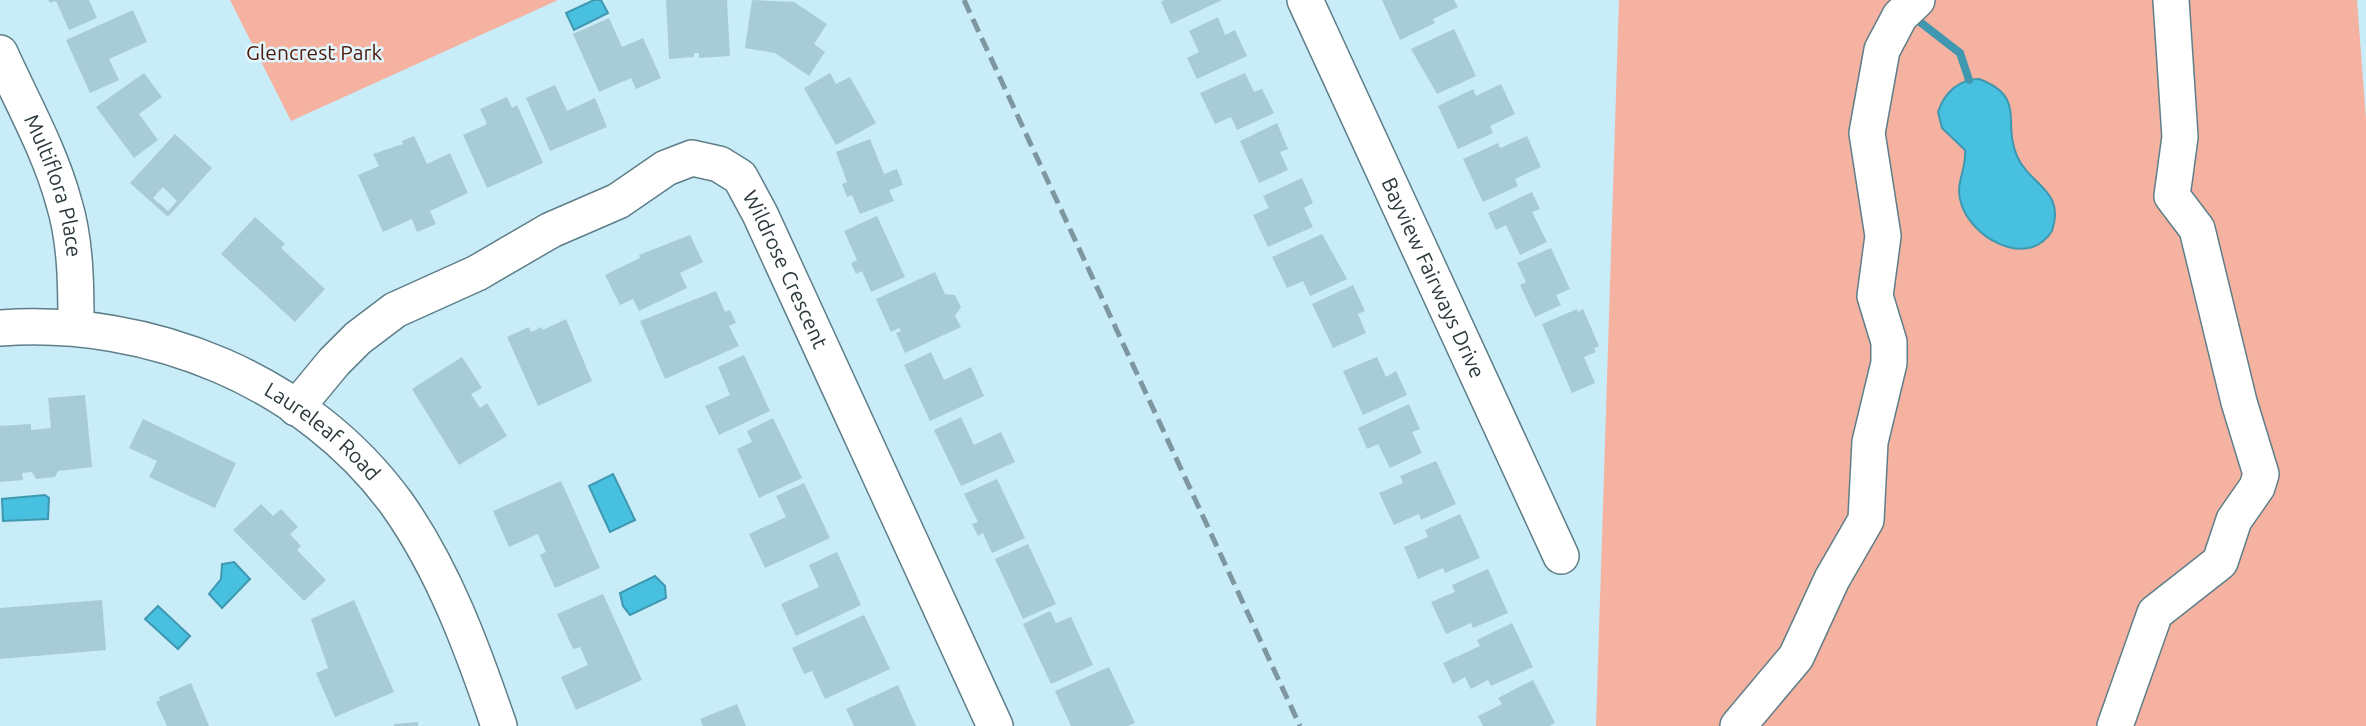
<svg xmlns="http://www.w3.org/2000/svg" width="2366" height="726" font-family="Ubuntu,sans-serif">
  <rect width="100%" height="100%" fill="#c8ecf8"/>
  <path fill="#f6b2a0" d="M230 0H558L291 121Z
    M1619 0H2357L2366 120V726H1596Z"/>
  <path fill="#48c0e0" stroke="#3f98af" stroke-width="2" d="M594 0H601L608 13 574 30 566 13Z
    M1979 79C2027 97 2002 122 2017 156 2029 185 2066 190 2052 231 2027 271 1967 236 1960 199 1956 181 1967 168 1965 150L1942 128 1938 112C1944 93 1959 79 1979 79Z
    M613 474 635 520 610 532 589 486Z
    M45 495 49 498 48 519 3 521 2 499Z
    M234 562 250 579 222 608 209 594 221 579 222 564Z
    M655 576 665 586 666 598 630 615 623 606 620 593Z
    M158 606 190 636 178 649 145 619Z"/>
  <g fill="none" stroke-linecap="round" stroke-linejoin="round">
    <path stroke="#3f98af" stroke-width="8" d="M1911 15 1960 53 1969 80"/>
  </g>
  <path fill="#a8ccd7" fill-rule="evenodd" d="M48 0H89L97 18 69 30 56 1 50 3Z
    M666 0H727L730 56 699 58V53H694V57L669 59Z
    M752 0 794 2 827 24 814 44 825 52 809 76 775 53 745 48Z
    M1164 0H1222L1171 24 1161 2Z
    M1382 0H1454L1458 7 1433 19 1435 23 1400 40Z
    M133 10 147 42 109 59 119 80 90 93 66 40Z
    M1218 17 1225 35 1235 30 1247 56 1197 79 1187 58 1199 52 1189 31Z
    M609 18 622 47 643 38 661 78 636 89 631 78 599 92 573 34Z
    M1454 29 1476 76 1437 94 1411 49Z
    M144 73 162 97 139 114 158 140 134 158 96 107Z
    M830 73 836 84 850 77 876 123 836 145 804 88Z
    M1245 73 1254 92 1262 89 1274 113 1237 130 1231 117 1215 124 1200 93Z
    M1501 84 1515 114 1490 126 1493 133 1458 149 1438 106 1473 89 1476 96Z
    M555 85 567 111 595 98 607 127 550 151 526 98Z
    M507 97 512 108 517 105 543 163 487 188 463 135 487 124 480 109Z
    M1277 123 1288 149 1280 152 1288 170 1259 183 1240 141Z
    M175 134 212 168 168 217 130 183ZM163 187 177 201 168 211 153 198Z
    M414 136 427 164 450 153 468 193 430 211 436 224 417 232 412 219 383 232 358 175 379 166 373 154 403 144 402 141Z
    M1527 136 1541 167 1515 179 1518 186 1483 202 1463 159 1498 143 1500 148Z
    M870 139 884 174 897 169 903 185 889 190 894 201 860 214 852 195 847 197 842 184 847 182 836 152Z
    M1302 178 1313 203 1304 208 1313 227 1268 247 1253 215 1269 208 1263 196Z
    M1532 192 1540 209 1532 212 1547 242 1520 255 1506 225 1496 230 1488 213Z
    M877 216 905 277 871 292 862 271 856 274 851 263 857 260 844 231Z
    M255 217 285 244 281 248 325 289 295 322 221 254Z
    M1322 234 1347 279 1310 296 1303 281 1287 288 1272 257Z
    M690 235 703 262 680 273 687 288 639 311 633 299 620 305 605 275 640 258 639 255Z
    M1551 248 1570 289 1556 295 1561 305 1535 317 1520 285 1526 282 1517 263Z
    M935 272 945 294 955 295 961 307 955 316 961 327 905 353 896 333 901 331 899 328 891 332 876 299Z
    M1353 285 1365 311 1358 314 1366 333 1333 348 1312 304Z
    M716 291 725 312 730 310 736 323 729 326 739 346 665 379 640 321Z
    M1577 309 1578 312 1583 309 1599 346 1594 348 1596 352 1584 357 1595 383 1572 393 1542 324Z
    M566 319 592 381 538 406 507 337 529 327 531 332 542 327 543 330Z
    M931 352 944 380 971 367 984 396 930 421 904 365Z
    M744 355 770 411 719 435 705 406 730 395 718 367Z
    M462 357 482 388 471 394 480 408 487 403 507 436 459 465 412 389Z
    M1377 357 1386 377 1396 371 1407 395 1363 415 1343 371Z
    M85 395 92 467 58 471 55 477 36 479 32 472 22 473 23 480 0 482V426L31 424V430L51 428 48 398Z
    M1409 404 1420 429 1412 432 1422 453 1390 468 1378 444 1367 449 1358 428Z
    M961 417 974 445 1001 432 1015 462 961 486 934 430Z
    M773 418 802 478 759 498 737 449 752 442 747 431Z
    M143 419 236 463 215 508 149 477 157 461 129 448Z
    M1436 461 1456 504 1421 520 1419 514 1394 525 1379 493 1403 483 1400 476Z
    M997 479 1025 538 992 553 983 533 978 536 972 524 978 522 964 494Z
    M561 481 600 568 555 588 540 555 546 552 538 534 509 547 493 511Z
    M804 483 830 538 765 568 749 534 786 517 776 496Z
    M261 504 273 516 281 509 298 527 290 534 301 546 297 550 326 580 304 601 233 530Z
    M1460 514 1480 558 1445 573 1443 568 1418 579 1404 547 1428 537 1425 530Z
    M1028 544 1056 604 1023 619 995 559Z
    M837 552 861 605 796 636 781 604 819 587 809 565Z
    M1488 569 1508 613 1473 628 1471 623 1446 634 1431 602 1455 592 1452 585Z
    M603 594 642 680 576 710 561 677 588 665 580 647 573 649 557 614Z
    M102 600 106 650 0 659V608Z
    M354 600 394 692 335 717 316 673 328 668 311 619Z
    M1050 611 1056 623 1071 617 1093 665 1051 684 1023 624Z
    M864 615 890 669 825 699 812 671 804 674 792 648Z
    M1512 623 1533 667 1491 686 1488 680 1471 689 1465 677 1453 684 1443 663 1480 646 1477 640Z
    M1109 667 1135 723 1128 726H1071L1055 691Z
    M1533 680 1555 723 1549 726H1483L1478 716 1502 704 1498 698Z
    M191 683 209 726H167L156 702 160 700 159 697Z
    M898 685 916 726H854L846 709Z
    M737 704 746 726H703L700 719Z
    M418 722V726H394V724Z"/>
  <g fill="none" stroke-linecap="round" stroke-linejoin="round">
    <defs>
      <g id="minor">
        <path id="s1" d="M1305 0 1561 556"/>
        <path id="s2" d="M0 53C22 102 50 151 64 203 76 242 76 287 76 327"/>
        <path id="s3" d="M0 328C149 317 307 380 397 504 444 570 473 650 499 726"/>
        <path id="s4" d="M296 408 334 362 358 338 395 310 477 273 551 230 618 201 666 168 692 158 719 164 740 177 760 214 995 726"/>
        <path d="M1738 726 1796 657 1832 579 1866 520 1870 442 1889 363V342L1875 296 1883 236 1867 133 1882 50 1900 16 1917 0"/>
        <path d="M2115 726 2155 613 2220 562 2234 520 2257 487 2261 474 2239 402 2197 229 2172 196 2180 137 2171 0"/>
      </g>
    </defs>
    <use href="#minor" stroke="#5e7f89" stroke-width="38"/>
    <use href="#minor" stroke="#fff" stroke-width="35"/>
    <path stroke="#7d969f" stroke-width="5" stroke-dasharray="14 7" stroke-linecap="butt" d="M964 0 1300 726"/>
  </g>
  <g text-anchor="middle" stroke-width="5" stroke-linejoin="round" paint-order="stroke">
    <g font-size="21" fill="#50190a" stroke="#e1f7fe">
      <text x="314" y="60">Glencrest Park</text>
    </g>
    <g font-size="21" fill="#2b393d" stroke="#e1f7fe">
      <text dy="7" stroke="none"><textPath href="#s2" startOffset="144">Multiflora Place</textPath></text>
      <text dy="7" stroke="none"><textPath href="#s4" startOffset="630">Wildrose Crescent</textPath></text>
      <text dy="7" stroke="none"><textPath href="#s1" startOffset="306">Bayview Fairways Drive</textPath></text>
      <text dy="7" stroke="none"><textPath href="#s3" startOffset="348">Laureleaf Road</textPath></text>
    </g>
  </g>
</svg>
